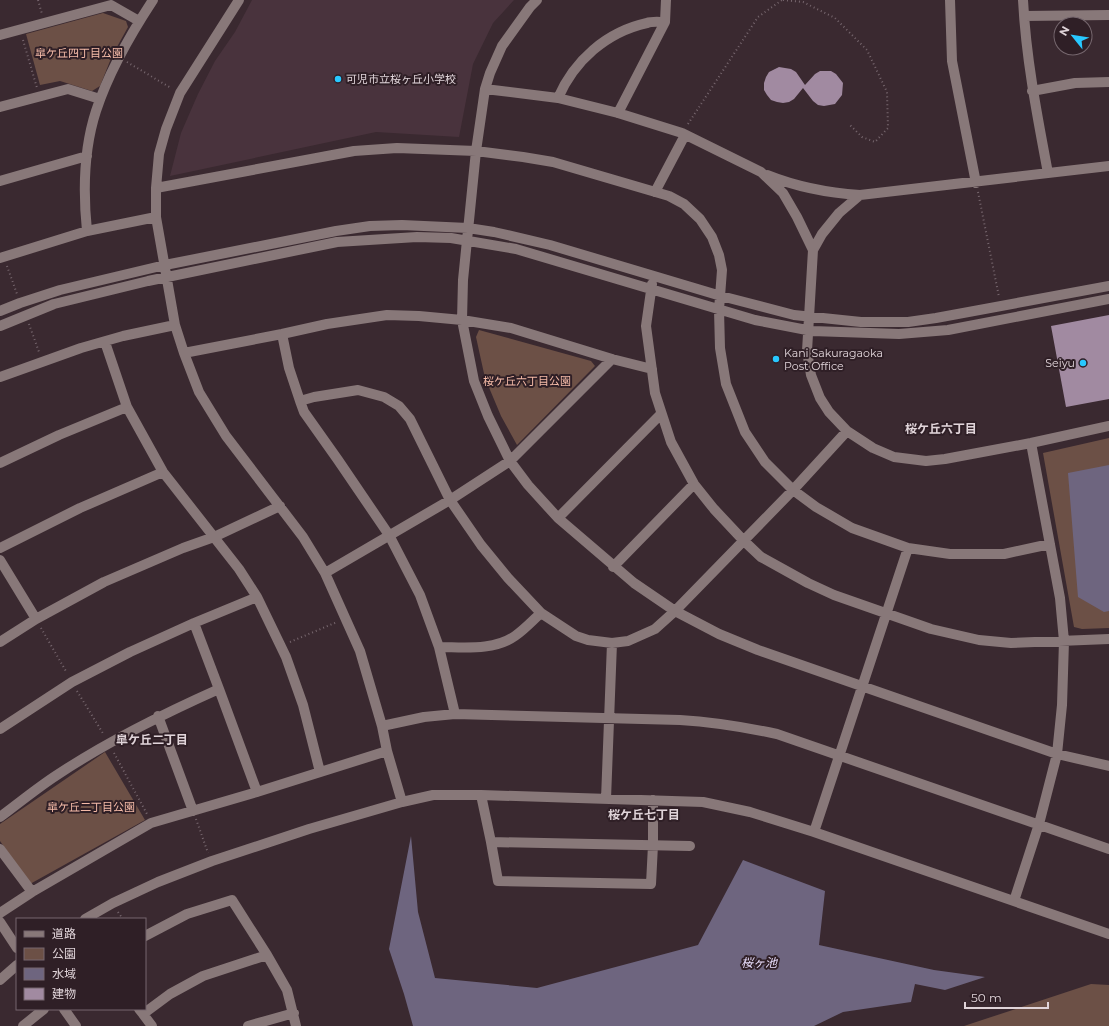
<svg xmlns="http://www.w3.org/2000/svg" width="1109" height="1026" font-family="Montserrat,'Noto Sans JP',sans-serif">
  <rect width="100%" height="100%" fill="#3a2930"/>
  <path fill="#49333d" d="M252 0H514L493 23 473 64 459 137 376 132 170 176 181 133 198 94 215 61 235 32Z"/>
  <path fill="#6c5046" d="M103 13 126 21 128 27 112 56 100 86 92 91 60 81 40 85 26 34Z
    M479 330 591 361 595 366 517 445 501 416 485 378 476 337Z
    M1109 438V628L1082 629 1074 627 1043 453Z
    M105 752 145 820 30 884 0 841V824Z
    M1091 984 1109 985V1026H964Z"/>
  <path fill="#6e657f" d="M1109 465V611L1104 612 1078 597 1068 473Z
    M411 836 418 912 435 978 537 988 698 945 743 860 825 891 819 945 934 970 985 977 945 990 915 984 911 1002 843 1012 814 1026H413L404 994 389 949Z"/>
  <path fill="#a18aa1" d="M779 67 791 69 796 72 805 85 815 74 820 71H831L836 74 843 83 842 95 835 104 824 106 818 105 813 101 803 88 794 99 789 102 783 103 777 102 771 100 767 95 764 90V83L766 77 769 72Z
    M1109 315V399L1066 407 1051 326Z"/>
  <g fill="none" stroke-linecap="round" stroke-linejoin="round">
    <path stroke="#77676e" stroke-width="2" stroke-dasharray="1 3" stroke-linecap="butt" d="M38 0 42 14
      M783 0 803 2 835 18 867 50 887 92 888 128 875 142 862 137 850 125
      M23 40 37 88
      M127 62 171 88
      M688 124 758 17 782 0
      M978 192 999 297
      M7 266 17 294
      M29 324 39 352
      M41 628 67 673
      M290 642 337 622
      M77 691 104 735
      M114 753 147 814
      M196 819 208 853
      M118 912 123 919"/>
    <path stroke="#887879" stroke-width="10" d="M239 0 180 93 166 129 159 154 156 188V217L175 325 184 353 199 392 226 436 303 537 325 573 360 651 382 726 387 751 402 802
      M537 0 530 7 502 46 490 73 485 89 476 151 463 280 462 320 474 381 488 416 510 461 528 485 558 518 634 583 675 611 719 634 758 650 1057 754 1109 766
      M950 0 952 61 976 183
      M1023 0C1026 58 1037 115 1048 173
      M1024 16 1109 15
      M0 35 111 5 139 21
      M485 89 558 98 618 113 682 133 761 172 783 193 797 217 813 250
      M1032 91 1075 83 1109 82
      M558 98C574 61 606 32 647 23 652 21 659 22 665 22
      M0 107 68 89 100 99
      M618 113 665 22 666 0
      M1109 166 860 195 839 213 822 234 813 250 807 351 811 375 820 398 829 412 847 431 873 448 894 457 926 461 945 459 1031 443 1109 426
      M767 175C797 187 829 193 860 195
      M0 181 87 156
      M156 188 354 151 397 148 476 151 523 157 553 162 669 196 684 204 700 219 712 237 719 255 722 270 719 310 720 348 726 384 745 432 765 462 793 490 816 507 852 528 908 548 950 554H1004L1050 544
      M655 192 685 135
      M87 231C83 192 84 148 96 111 109 71 130 35 153 0
      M0 258 87 231 156 217
      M652 284 646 326 655 393 671 442 694 484 714 509 743 540 761 557 808 583 834 595 931 629 979 640 1011 643 1109 639
      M0 311 20 303 60 290 165 265 336 231 370 226 402 225 468 228 494 232 550 245 721 296 794 315 861 322H908L936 318 1109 286
      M0 326 54 304 148 281 337 242 417 237 451 238 516 249 755 320 812 331 899 334 948 330 1109 299
      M282 334 289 368 300 401 314 397 358 390 384 397 399 406 410 419 450 500 481 545 508 578 541 613 576 636 588 640 612 643 628 641 655 629 675 611 793 490 847 431
      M184 353 282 334 327 324 387 315 419 316 462 320 511 328 612 359 652 369
      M0 377 81 348 123 336 175 325
      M300 401 304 412 338 460 389 535 420 595 439 647 455 714
      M0 463 59 435 127 407
      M558 518 661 414
      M0 548 80 508 163 472
      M0 560 36 619
      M613 567 694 484
      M325 573 450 500 510 461 612 359
      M257 597 286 657 303 705 320 772
      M0 642 36 619 104 582 183 548 214 537 280 506
      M439 647C463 647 494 651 515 636 525 629 533 620 541 613
      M219 689 257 792
      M158 716 193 811
      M382 726 424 717 455 714 680 720C714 722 744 727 777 734L1109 849
      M0 729 72 682 130 652 194 623
      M481 795 491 842 498 881 651 884 653 845V800
      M606 799 612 643
      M0 817C19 803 37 788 57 775 108 741 163 714 219 689L194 623 257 597 239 569 163 472 127 407 105 342
      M814 832 908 548
      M491 842 690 846
      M0 849 32 892
      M1014 901 1039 824 1057 754 1062 705 1064 641 1060 598 1031 443
      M0 913 32 892 151 823 257 792 387 751
      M85 919 113 903 158 882 212 861 309 829 402 802 433 795H481L703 802 750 812 814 832 1109 934
      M0 922 17 948
      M145 936 187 914 232 900 267 955 287 990 296 1026
      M0 980 17 965
      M64 1009 76 1026
      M139 1009 143 1014 170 994 203 976 267 955
      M143 1014 152 1026
      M23 1026 44 1009
      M248 1026 294 1013"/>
  </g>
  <g fill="#28c8ff" stroke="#2f1f26" stroke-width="1.5">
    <circle cx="338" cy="79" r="4"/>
    <circle cx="776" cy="359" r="4"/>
    <circle cx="1083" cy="363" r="4"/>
  </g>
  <g text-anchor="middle" stroke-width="4" stroke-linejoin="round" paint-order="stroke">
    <g font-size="11" fill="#f5bba8" stroke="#2f1f26">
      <text x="79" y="57">皐ケ丘四丁目公園</text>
      <text x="527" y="385">桜ケ丘六丁目公園</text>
      <text x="91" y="811">皐ケ丘二丁目公園</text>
    </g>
    <g font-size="11" fill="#e0d4d9" stroke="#2f1f26" text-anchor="start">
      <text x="346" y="83">可児市立桜ヶ丘小学校</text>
      <text x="784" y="357">Kani Sakuragaoka<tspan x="784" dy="13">Post Office</tspan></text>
      <text x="1075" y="367" text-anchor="end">Seiyu</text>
    </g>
    <g font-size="12" font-weight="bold" fill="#e0d4d9" stroke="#2f1f26">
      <text x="941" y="433">桜ケ丘六丁目</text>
      <text x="152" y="744">皐ケ丘二丁目</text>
      <text x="644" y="819">桜ケ丘七丁目</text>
    </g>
    <g font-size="12" font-style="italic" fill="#e9defd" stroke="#2f1f26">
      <text x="759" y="967">桜ヶ池</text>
    </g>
  </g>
  <rect x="16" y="918" width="130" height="92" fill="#2f1f26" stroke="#76676e"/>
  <rect x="24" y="931" width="20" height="6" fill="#887879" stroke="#76676e"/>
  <text x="52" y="938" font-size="12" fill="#e0d4d9">道路</text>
  <rect x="24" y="948" width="20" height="12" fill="#6c5046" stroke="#76676e"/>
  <text x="52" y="958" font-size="12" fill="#e0d4d9">公園</text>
  <rect x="24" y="968" width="20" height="12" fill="#6e657f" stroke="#76676e"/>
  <text x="52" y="978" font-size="12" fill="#e0d4d9">水域</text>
  <rect x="24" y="988" width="20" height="12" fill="#a18aa1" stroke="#76676e"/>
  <text x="52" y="998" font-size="12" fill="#e0d4d9">建物</text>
  <g transform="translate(1073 36) rotate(300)"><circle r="19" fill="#2f1f26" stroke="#76676e"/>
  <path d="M0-3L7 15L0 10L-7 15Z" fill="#28c8ff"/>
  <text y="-6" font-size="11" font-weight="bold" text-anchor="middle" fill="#e0d4d9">N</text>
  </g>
  <path d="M965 1002v6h83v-6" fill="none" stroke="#e0d4d9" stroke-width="2"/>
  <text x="971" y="1002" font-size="12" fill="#e0d4d9" stroke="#2f1f26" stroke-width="3" paint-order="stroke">50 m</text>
</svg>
